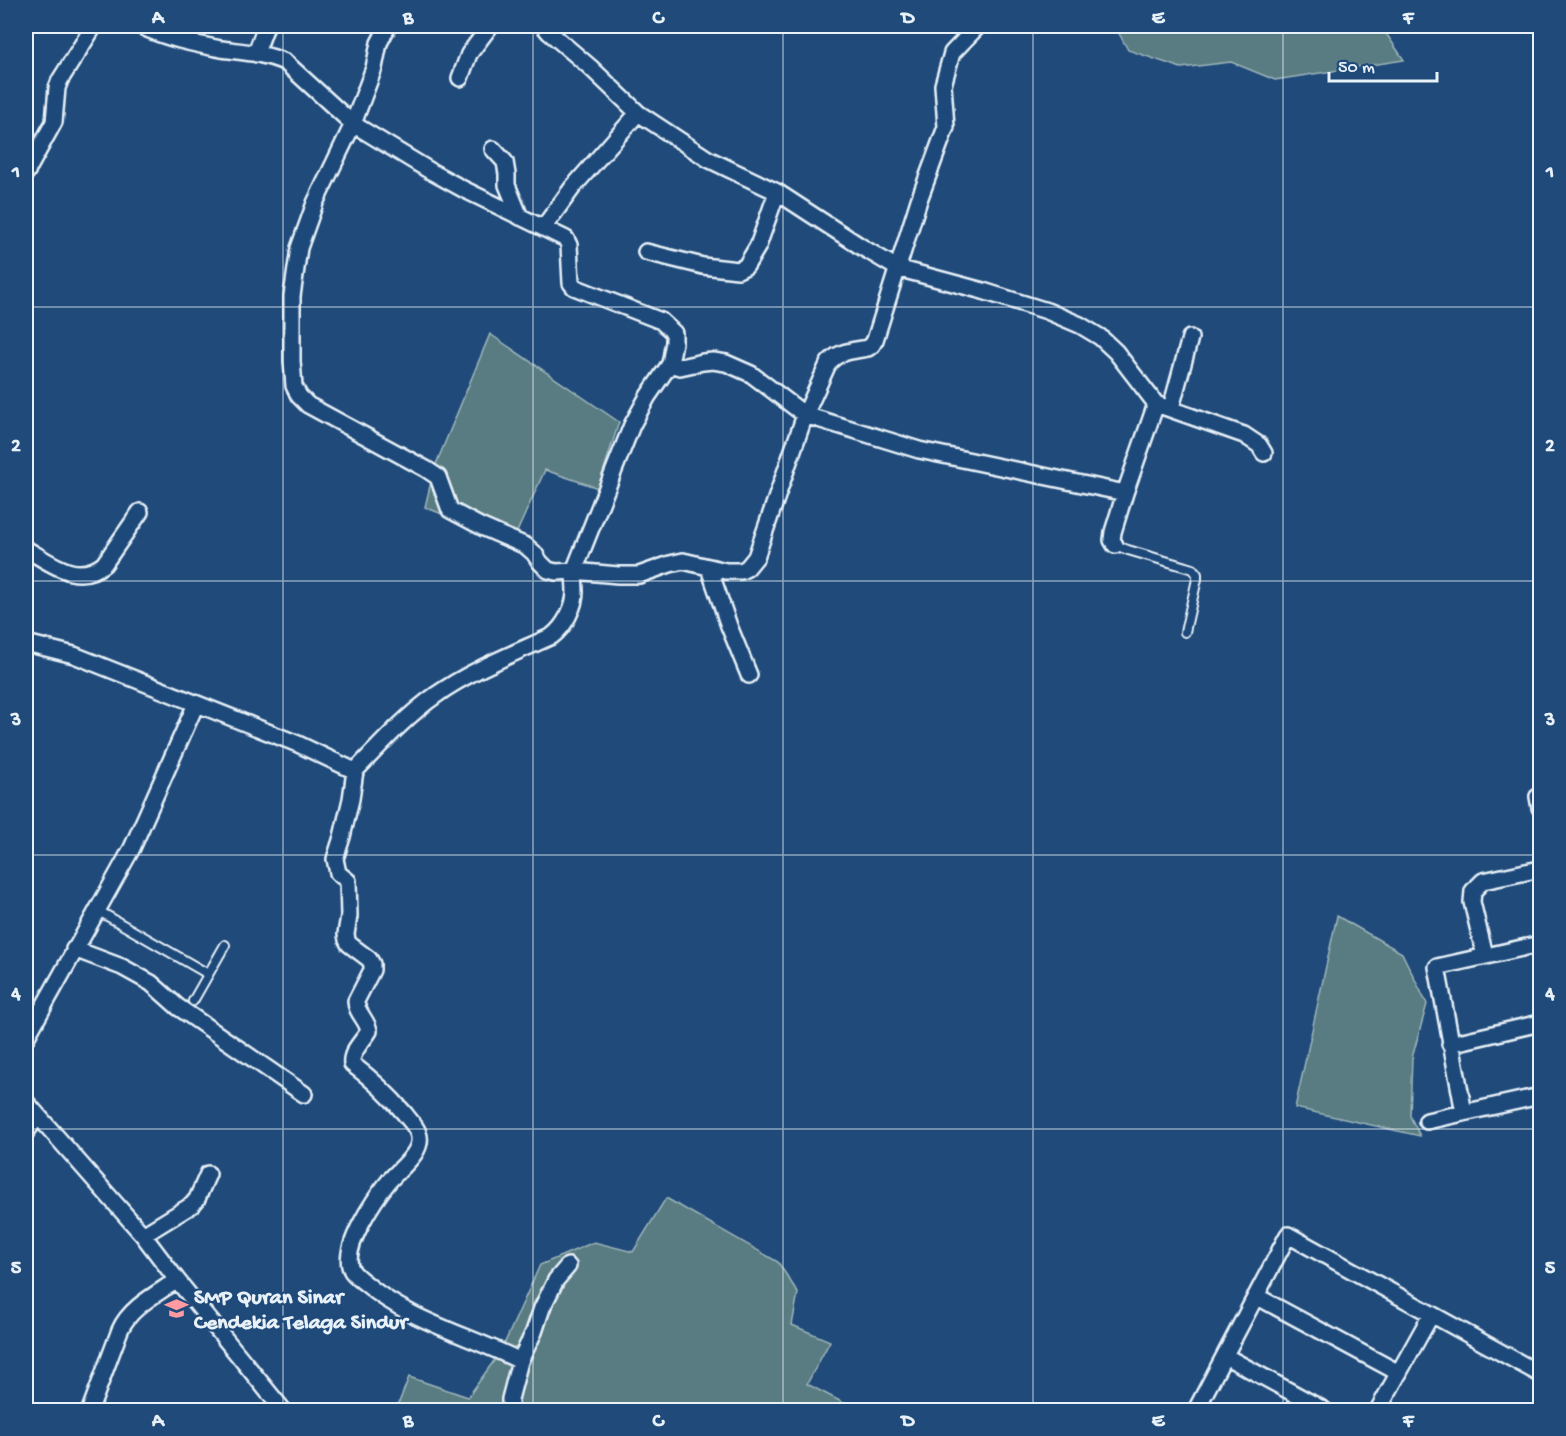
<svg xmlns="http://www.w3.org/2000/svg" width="1566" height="1436" font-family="'Gochi Hand',sans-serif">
  <rect width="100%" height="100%" fill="#1f4a7a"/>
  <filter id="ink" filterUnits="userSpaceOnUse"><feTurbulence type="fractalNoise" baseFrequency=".0167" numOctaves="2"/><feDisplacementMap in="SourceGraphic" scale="12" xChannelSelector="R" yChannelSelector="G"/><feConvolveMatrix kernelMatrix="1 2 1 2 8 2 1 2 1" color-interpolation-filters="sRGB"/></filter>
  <g filter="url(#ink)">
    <path fill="#597c81" stroke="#a0b6bc" stroke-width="1.5" d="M1115 26H1381L1404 60 1275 80 1231 62 1181 68 1128 50Z
      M490 334 619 422 598 488 545 470 512 543 425 507 434 469Z
      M1337 916 1402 953 1427 1004 1412 1058 1410 1116 1420 1136 1295 1108Z
      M666 1198 778 1262 798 1293 792 1325 830 1341 807 1384 857 1410H396L409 1377 468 1397 501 1351 540 1265 594 1242 633 1252Z"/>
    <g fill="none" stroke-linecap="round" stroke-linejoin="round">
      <defs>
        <path id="service" d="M1115 545 1128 550 1193 569 1197 574V579L1185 632
          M97 910 208 974
          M193 1001 225 945"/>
        <path id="minor" d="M388 26 379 43 374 68 353 124 315 203 299 248 292 296V361L294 386 299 396 308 405 426 469 438 477 450 510 482 527 526 546 534 553 540 562 548 570 556 572 574 571 618 575H639L670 564 683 561 726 571H741L747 568 756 557 805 415 828 364C837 351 853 351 868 348L872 345 875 340 919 200 946 127 943 85 952 53 978 26
          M544 26 549 32 590 67 638 113 708 159 777 192 860 246 897 268 983 291 1047 311 1080 325 1100 337 1116 352 1156 404 1244 435 1259 445 1264 453
          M256 53 266 26
          M460 78 469 54 490 26
          M493 149 505 162 507 174V185L520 217
          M26 173 54 122 57 88 60 80 94 26
          M543 228 573 187 638 113
          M646 252 703 266 738 270 746 266 758 246 777 192
          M670 364 680 367 703 362 713 361 726 363 751 374 805 415 919 450 1125 493
          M1171 408 1190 338
          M1115 545 1112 540 1113 532 1125 493 1156 404
          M26 549C51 563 77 586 104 564L140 512
          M709 568 729 626 749 675
          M26 643 74 655 298 744 355 771C380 745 406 716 436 695 471 670 513 654 552 636 564 627 575 607 575 592 575 585 574 578 574 571L632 425 648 396 670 364 674 342V333L661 321 574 287 571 283 569 245 566 239 463 189 432 172 353 124 285 62C264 53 243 52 221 49 195 44 165 38 141 26
          M355 771 351 799 342 837 335 859 338 873 348 881 349 916 346 934 347 940 349 944 369 959 372 964V970L356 1001C356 1013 367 1019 369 1031 363 1041 350 1052 352 1064 372 1079 389 1095 405 1114 409 1120 416 1126 418 1133 421 1140 418 1148 414 1154 407 1164 397 1172 389 1181 376 1197 339 1250 352 1271 355 1275 361 1280 365 1283 409 1321 469 1335 520 1361
          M1540 796 1538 797 1540 808
          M74 949 122 967 151 983 178 1007 304 1094
          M1485 956 1472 902 1473 891 1483 881 1540 869
          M26 1038 132 848 196 704
          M1450 1044 1540 1023
          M26 1102 143 1235 177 1280 283 1410
          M1464 1113 1437 967 1540 944
          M1427 1121 1540 1096
          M26 1132 38 1116
          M143 1235 192 1205 197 1199 208 1174
          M1256 1296 1399 1373
          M1225 1356 1324 1410
          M90 1410 120 1330C130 1307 157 1294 177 1280
          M510 1410V1399L520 1361 534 1332 542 1308 556 1280 568 1266
          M1196 1410 1288 1235 1540 1374
          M1378 1410 1431 1315"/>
      </defs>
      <use href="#service" stroke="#e8f1f8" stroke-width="12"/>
      <use href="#minor" stroke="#e8f1f8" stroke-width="20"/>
      <use href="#service" stroke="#1f4a7a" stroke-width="8"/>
      <use href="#minor" stroke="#1f4a7a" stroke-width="15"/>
    </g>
  </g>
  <path fill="none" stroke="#e8f1f8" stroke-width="1.5" stroke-opacity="0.55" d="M283 26V1410M533 26V1410M783 26V1410M1033 26V1410M1283 26V1410M26 307H1540M26 581H1540M26 855H1540M26 1129H1540"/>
  <defs>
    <symbol id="school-bare" viewBox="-9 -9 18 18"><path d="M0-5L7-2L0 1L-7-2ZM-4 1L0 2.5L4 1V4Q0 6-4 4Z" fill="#ff9aa2" stroke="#1f4a7a" stroke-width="2.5" paint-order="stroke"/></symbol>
  </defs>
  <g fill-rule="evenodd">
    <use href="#school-bare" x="160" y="1292" width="33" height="33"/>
  </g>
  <g text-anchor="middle" stroke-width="4.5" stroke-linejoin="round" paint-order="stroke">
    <g font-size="22" font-weight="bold" fill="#e8f1f8" stroke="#1f4a7a" text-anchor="start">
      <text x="194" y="1303">SMP Quran Sinar<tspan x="194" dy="25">Cendekia Telaga Sindur</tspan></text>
    </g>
  </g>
  <rect width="1566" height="1436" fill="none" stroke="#1f4a7a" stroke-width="66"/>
  <path d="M1329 72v9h108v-9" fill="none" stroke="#e8f1f8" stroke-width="3"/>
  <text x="1338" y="72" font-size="18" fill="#e8f1f8" stroke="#1f4a7a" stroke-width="4.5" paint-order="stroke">50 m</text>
  <rect x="33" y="33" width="1500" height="1370" fill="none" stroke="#e8f1f8" stroke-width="2"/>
  <g font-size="20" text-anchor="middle" font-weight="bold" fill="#e8f1f8">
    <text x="158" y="23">A</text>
    <text x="408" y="23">B</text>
    <text x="658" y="23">C</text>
    <text x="908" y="23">D</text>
    <text x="1158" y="23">E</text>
    <text x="1408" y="23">F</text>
    <text x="16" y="177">1</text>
    <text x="1550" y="177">1</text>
    <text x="16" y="451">2</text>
    <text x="1550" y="451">2</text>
    <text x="16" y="725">3</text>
    <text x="1550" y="725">3</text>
    <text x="16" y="999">4</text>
    <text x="1550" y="999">4</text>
    <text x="16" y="1273">5</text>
    <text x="1550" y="1273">5</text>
    <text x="158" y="1426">A</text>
    <text x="408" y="1426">B</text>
    <text x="658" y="1426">C</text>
    <text x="908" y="1426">D</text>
    <text x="1158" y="1426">E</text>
    <text x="1408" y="1426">F</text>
  </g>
</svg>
